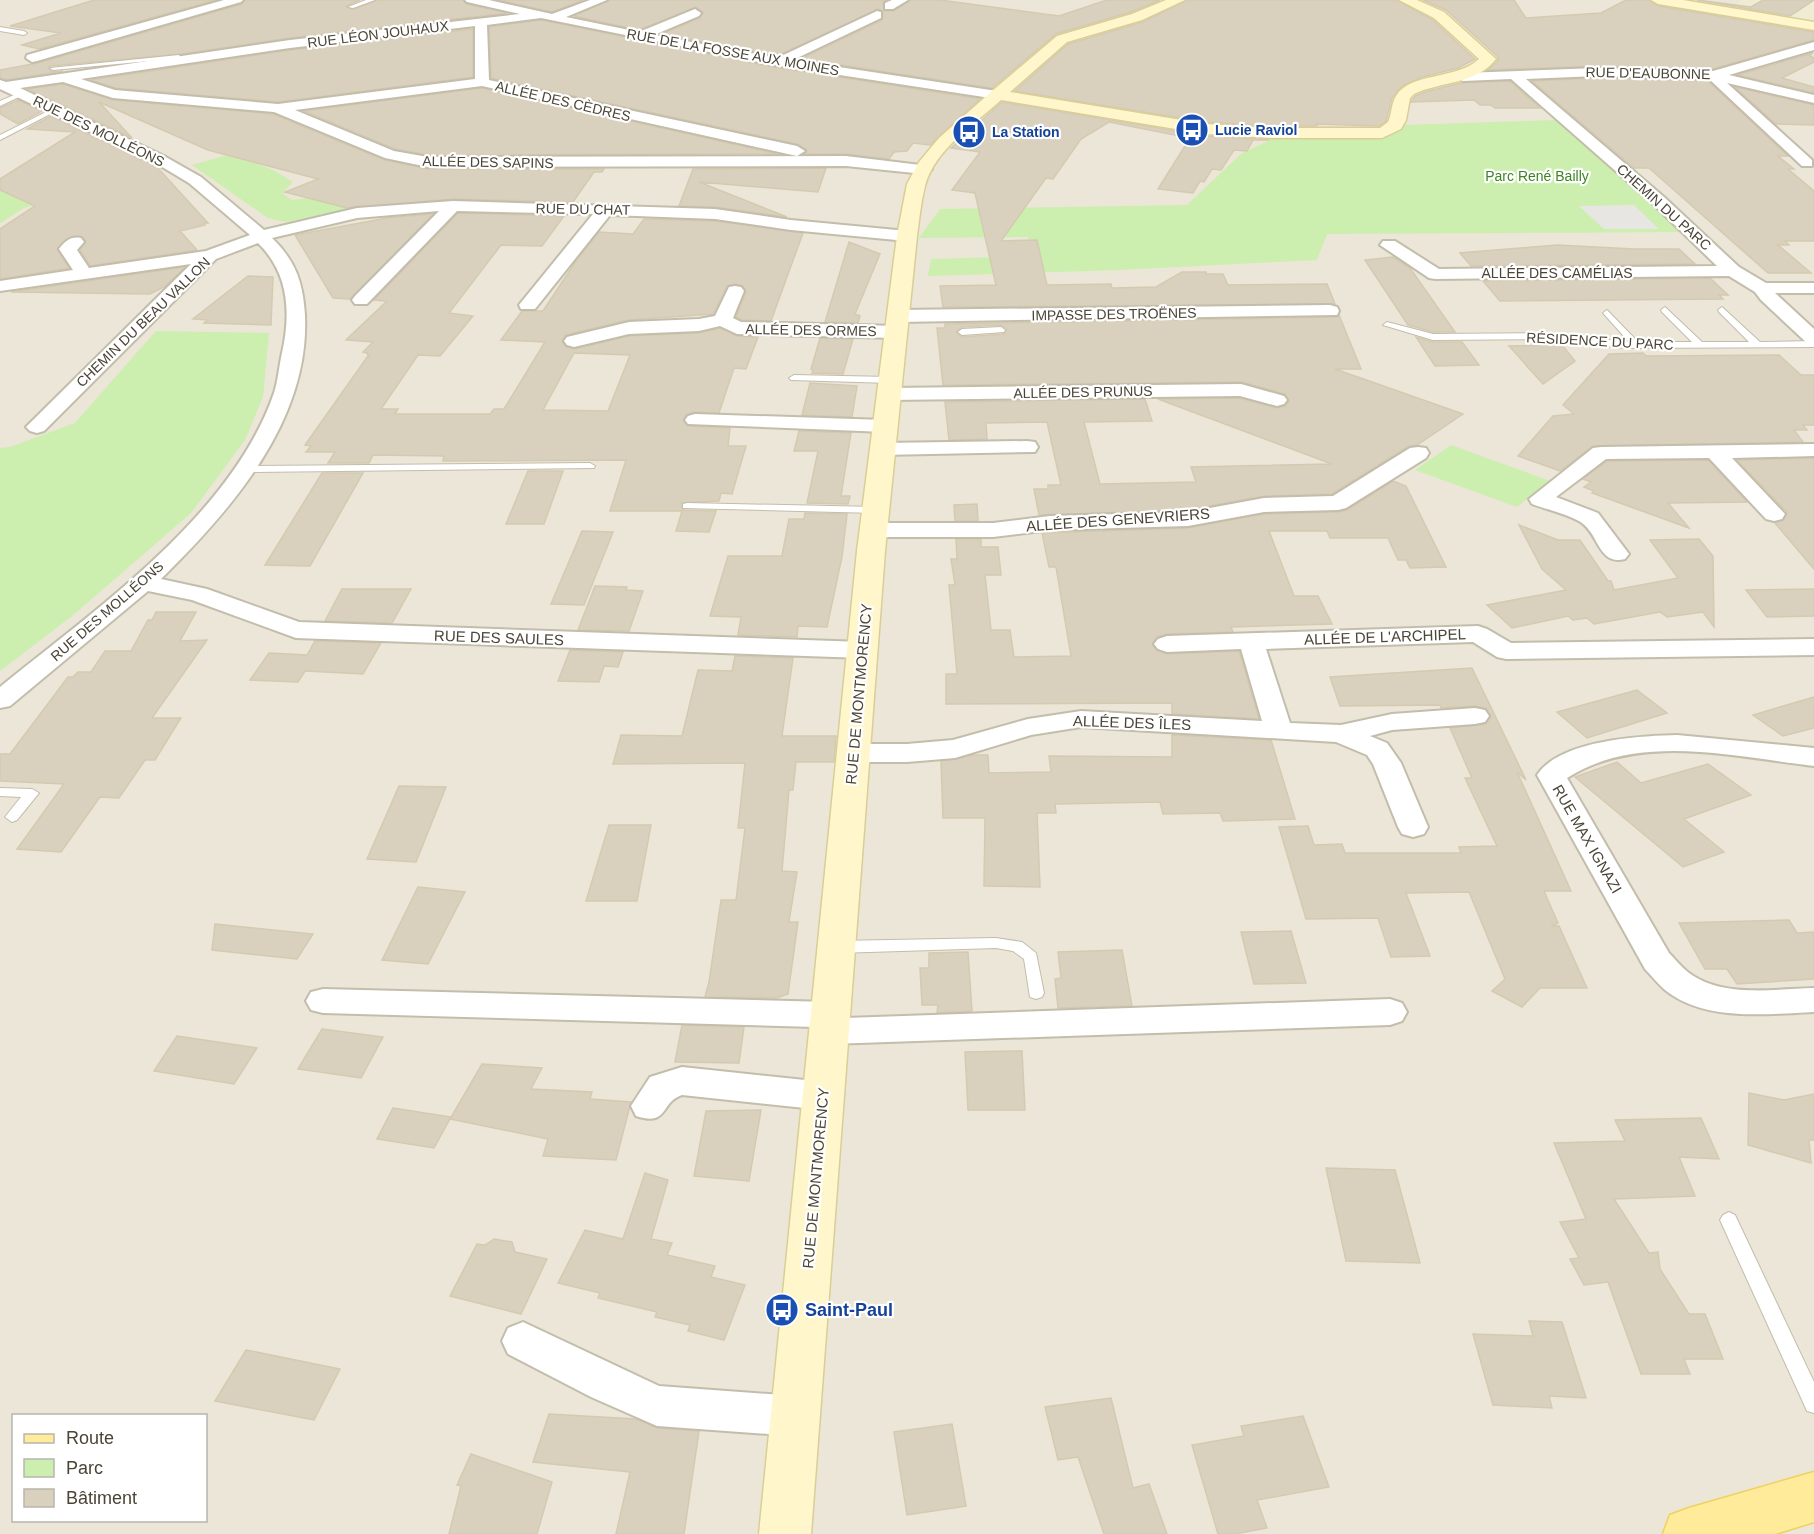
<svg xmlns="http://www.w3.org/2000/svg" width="1814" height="1534" font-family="Arial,sans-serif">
  <rect width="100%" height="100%" fill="#f6f4ea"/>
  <path fill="#ebe6d7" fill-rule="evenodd" d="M0 0H1814V1534H0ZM14 1416H206V1520H14Z"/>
  <path fill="#f0ebd3" d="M1742 0H1814V21L1731 7Z"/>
  <path fill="#cceeaf" d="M1558 120 1687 232 1327 234 1317 260 1118 270 928 276 931 259 1031 256 1028 237 919 238 940 209 1187 205 1241 154 1268 141 1271 133 1361 135 1402 125Z
    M231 154 273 170 293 182 282 193 292 200 331 195 387 203 286 222 268 218 192 165Z
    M0 179 107 184 24 208 0 223Z
    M156 331 269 333 263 397 245 440 191 513 72 616 0 671V448L10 447 75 423Z
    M1451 445 1550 481 1517 507 1415 470Z"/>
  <path fill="#e8e6e2" d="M1634 205 1659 229H1604L1579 206Z"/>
  <path fill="#d9d1be" stroke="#d5cab0" stroke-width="1.5" fill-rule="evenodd" d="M94 0H216L39 49 22 45 61 33 10 26Z
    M245 0H360L346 6 353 10 377 0H463L466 4 507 13 290 38 181 54 50 66 48 68 52 72 63 71 6 80 0 78V70L38 63 242 4Z
    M499 0H583L552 12Z
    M609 0H886L883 3 885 11H894L910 0H940L1059 16 1107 0H1160L1131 12 1056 34 992 88 801 59 882 20 883 11 878 9 777 56 662 34 700 18 703 13 696 7 639 30 574 16Z
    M1187 0H1397L1433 20 1475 59 1458 68 1422 77 1402 86 1392 98 1386 121 1379 126 1316 124 1317 126H1271L1206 122 1015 91 1068 44 1143 22Z
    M1423 0H1514L1526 18 1601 13 1626 0H1649L1658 6 1814 32V40L1713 69 1597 66 1488 70 1498 61V57L1446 10Z
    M1697 0 1751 7 1763 0H1814L1790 16Z
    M541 20 774 67 980 99 930 145 913 143 907 151 894 152 889 159 846 154H805L807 150 797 144 491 78 489 27Z
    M473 29V77L278 102 115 88 91 80 290 50Z
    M1813 53 1809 55 1814 58V62L1782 78 1814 87V93L1738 75Z
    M1597 78 1708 81 1788 156H1778L1794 169H1788L1814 191V241H1785L1789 245H1778L1811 273H1768L1649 168H1634L1532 81Z
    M1510 81 1540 108H1495L1491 105H1480L1474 100 1411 102 1415 96 1425 92 1461 83Z
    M63 84 113 100 273 114 384 160 428 169H604L602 172H594L573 202 453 199 347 208 285 192 318 179 208 150 99 102 132 138 28 89Z
    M1735 87 1814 105V125L1776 124Z
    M482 88 777 154 428 155 395 149 304 111Z
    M18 100 42 111 18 124 0 114V108Z
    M1002 102 1206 136 1269 140H1253L1247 151 1234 150 1221 170 1212 169 1204 182 1200 181 1193 193 1158 189 1190 138 1109 122 1081 139 1053 179 1046 178 1001 241 1037 240 1047 285 1111 284 1112 288 1156 287 1182 272H1206V274H1223L1228 285 1327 284 1335 304 943 307 940 286 996 285 975 193 952 190 980 152 951 148Z
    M51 116 157 167 208 223H204L205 225 180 231 197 250 90 266 80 250 86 241 81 236H74L65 240 57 249 69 268 0 279V229L35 206 0 190V179L75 132 27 129Z
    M826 168 818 192 699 182 787 217 715 207 679 206 693 169Z
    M458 213 564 216 542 246 501 245 449 313 473 316 440 356 418 355 381 409H398L395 414H490L494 409H504L545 342 501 340 522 311H543L576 261 599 232 633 234 644 219 715 221 803 233 771 321 742 320 736 317 746 292 743 286 735 284 727 286 713 314 628 320 566 335 562 341 566 347 575 349 629 336 699 333 720 328 737 336 758 337 746 369 734 368 719 413 694 412 686 415 683 420 688 426 730 428 728 446H746L732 494 721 493 719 501 681 503 683 510 716 511 709 532 676 531 682 511H610L626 460 443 461 444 456 373 455 369 463H328L335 452H306L311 446 305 445 368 356 370 358 367 353 363 352 373 342 346 340 387 301 374 300ZM574 353 630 355 608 411 543 410Z
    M433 214 350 299 333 298 295 235 387 218H385Z
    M849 242 880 254 855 314 860 316 858 323 825 322Z
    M1557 245 1634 249H1679L1695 264 1471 266 1460 253Z
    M1393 257 1410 268 1455 332H1433L1408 325 1365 260Z
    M185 267 164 287 150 294 11 292Z
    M248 276 273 277 271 325 204 323 208 320 193 319Z
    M1710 278 1728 295H1719L1723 299 1500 301 1483 281Z
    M1339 315 1361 369H1335L1463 414 1417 445 1409 446 1332 494 1264 496 1188 510 1039 515 1034 489H1048V485H1061L1047 422 986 423 987 439 949 440 945 402 1145 399 1152 421 1084 422 1100 484 1196 482 1191 467 1332 464 1158 399 1240 398 1276 408 1285 406 1289 401 1285 394 1242 382 943 385 937 328H945V324L1337 317ZM1001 325 1007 329 1004 334 962 337 956 332 962 327Z
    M1416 337 1433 342H1462L1479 365 1435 366Z
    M820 338 853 339 843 374 812 373 813 370 811 369Z
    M1562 345 1575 361 1543 384 1509 346Z
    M1643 353 1646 356 1779 355 1801 375H1814V425H1803L1807 430H1794L1803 442 1593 446 1560 471 1518 456 1553 416 1574 414 1563 405 1609 354Z
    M810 383 857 386 852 417 802 415Z
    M799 431 851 433 841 496H850L848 504 807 503 818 451H794Z
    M1814 458V569L1775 523 1784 520 1787 512 1737 460Z
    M1708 460 1747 502 1668 503 1689 528 1592 493 1594 491 1584 487 1591 482 1583 479 1607 461Z
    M528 471H563L544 524H506Z
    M322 473H363L310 566 265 565Z
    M1393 481 1406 486 1446 567 1410 568 1406 560H1398L1388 538H1330L1327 531H1269L1294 596H1318L1332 624 1231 627 1233 632 1166 634 1157 637 1152 643 1156 650 1167 654 1239 651 1259 719 1172 714V703L946 704V674H957L949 585H955L951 559H957L956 539H981V547H998L1001 575H985L991 630H1010L1014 657 1071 656 1056 567H1049L1042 533 1188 528 1264 514 1339 512 1347 510Z
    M977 504 978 521H955L954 505Z
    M805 513 847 514 842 557 827 627 798 626 797 637 738 635 741 617 710 616 728 556H782L789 519H804Z
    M1519 525 1558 540H1580L1608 581H1611L1614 590 1678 578 1650 540 1699 539 1713 556 1714 627 1703 612 1667 617 1660 612 1594 624 1587 618 1573 620 1568 616 1512 628 1487 605 1566 590 1542 569Z
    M582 531 613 532 584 605 551 604Z
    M595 586 627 587 626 590 643 591 629 631 578 630Z
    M342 589H411L392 623 325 621Z
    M1814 589V616L1767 617 1746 590Z
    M156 612H196L180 641 207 640 152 718H181L155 760H145L119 798 100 797 61 852 17 849 64 784 0 781V754H10L68 677H73L78 672H91L105 651H131L148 620H152Z
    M315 641 381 643 363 674 305 671 298 682 250 680 269 653 307 655Z
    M570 650 623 652 618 667 604 666 599 682 558 681Z
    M735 656 793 658 782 736H836L834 762H796L793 790H789L782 871 797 872 789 922H798L788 994 777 998 705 997 709 982 721 900H736L745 828H738L745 763 613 764 621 735 682 736 698 670 732 671Z
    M1472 668 1526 780 1517 772 1571 891H1544L1558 923 1551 926H1559L1587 988H1540L1522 1007 1492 991 1505 979 1469 892 1406 893 1430 956 1391 957 1378 918 1306 919 1279 827 1308 826 1314 845 1342 844 1345 853H1461L1459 847 1497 846 1465 778H1472L1450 728 1485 724 1491 717 1487 709 1475 706 1441 708 1440 705 1340 706 1330 677Z
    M1637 690 1667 713 1587 738 1557 712Z
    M1814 697V728L1783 736 1753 715Z
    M1172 735 1271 740 1295 819 1223 821 1220 813 1163 814 1160 802 1055 804 1056 813H1037L1040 887 984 886 985 818H943L941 761 973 755H988L989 773 1051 772 1049 756 1172 757Z
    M1617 762 1641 783 1708 764 1751 795 1684 819 1724 852 1683 867 1575 777Z
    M399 786 446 787 416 862 367 859Z
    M609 825H651L637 901H586Z
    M418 887 465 892 428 964 382 960Z
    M1789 920 1797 933 1814 932V979L1737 984 1727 969H1705L1679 923Z
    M215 924 313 934 297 959 212 950Z
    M1291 931 1306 983 1254 984 1241 932Z
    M1122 950 1132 1006 1058 1008 1055 979 1061 978 1058 952Z
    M968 952 972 1011 937 1013 938 1005H922L920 968H929V953Z
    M682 1025 744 1027 739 1063 675 1062Z
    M322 1029 383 1037 361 1078 298 1069Z
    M177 1036 257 1048 234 1084 154 1071Z
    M1022 1051 1025 1110H968L965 1052Z
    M482 1064 542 1068 531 1089 592 1092 590 1099 631 1102 616 1160 543 1156 548 1139 450 1119Z
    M1749 1093 1784 1100 1814 1094V1140H1809L1811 1163 1748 1145Z
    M393 1108 451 1117 434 1148 377 1139Z
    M761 1110 749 1181 694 1176 706 1111Z
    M1701 1118 1719 1159 1679 1157 1695 1196 1614 1199 1649 1253 1658 1252 1660 1269 1689 1314H1705L1723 1359H1684L1690 1374H1641L1608 1282 1584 1285 1570 1259 1579 1258 1560 1222 1586 1219 1554 1143 1625 1141 1615 1120Z
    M1326 1168 1395 1170 1420 1263 1346 1261Z
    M645 1173 668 1180 651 1239 672 1243 667 1255 715 1266 711 1277 745 1285 724 1340 688 1331 690 1325 655 1317 657 1312 598 1298 600 1293 558 1283 585 1230 623 1239Z
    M494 1239 512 1242 515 1252 547 1259 521 1314 450 1296 477 1244 485 1245Z
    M1529 1321 1562 1322 1586 1398 1549 1396 1552 1408 1493 1405 1473 1334 1533 1336Z
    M246 1350 340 1369 314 1420 215 1401Z
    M1111 1398 1133 1488 1149 1484 1167 1534H1104L1078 1457 1058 1460 1045 1407Z
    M549 1414 636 1419 657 1428 699 1431 684 1534H616L630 1472 533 1462Z
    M1303 1416 1329 1487 1257 1500 1267 1528 1235 1534H1218L1192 1445 1244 1436 1241 1426Z
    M952 1424 966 1506 907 1515 894 1432Z
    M471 1454 552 1482 537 1534H449L461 1486 457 1485Z"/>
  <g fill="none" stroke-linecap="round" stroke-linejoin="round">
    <defs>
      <path id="lane" d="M366 0H375L353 8 348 7Z
        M0 27 24 31 27 33 24 35 0 31Z
        M179 55 181 58 53 70 50 68Z
        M21 92 23 95 0 106V101Z
        M54 108 56 111 0 140V135Z
        M1665 307 1702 342H1749L1719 312 1718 310 1722 307 1760 342 1814 341V347L1625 348 1543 339 1433 340 1383 325 1387 322 1433 334 1543 333 1629 342 1603 313 1607 310 1638 342H1692L1662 312 1661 310Z
        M1001 327 1005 330 1004 332 962 335 958 332 962 329Z
        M794 375 890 377 895 380 890 383 791 380 789 378Z
        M590 463 595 466 594 468 244 472 239 469 244 466Z
        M687 503 876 507 881 510 876 513 683 508V504Z
        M0 788 32 789 39 793 17 820 12 822 5 817 21 797 0 796Z
        M996 938 1022 942 1036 953 1044 993 1042 997 1036 999 1030 997 1024 959 1013 951 996 948 837 953 832 951 829 947 832 943 837 941Z
        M1729 1212 1735 1215 1814 1382V1413L1807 1411 1720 1220 1723 1215Z"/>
      <path id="street" d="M224 0H243L241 2 37 61 32 62 26 58 27 55Z
        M465 0H489L552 14 590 0H607L566 17 639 32 695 9 701 13 699 16 654 35 777 58 877 11 881 12V18L793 60 997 91 1004 95 997 99 774 65 541 18 487 25 489 80 797 146 805 151 797 156 482 86 295 110 394 151 428 157 846 156 929 166 932 169 924 174 846 166 428 167 385 158 274 112 113 98 63 82 20 88 164 156 201 177 264 230 357 208 453 201 715 209 791 220 907 231 915 236 907 241 791 230 715 219 610 215 535 309H521L519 305 593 214 457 211 367 304H355L352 300 355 296 439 211 357 218 272 238C296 261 303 283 305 315 310 421 231 510 161 579L207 589 299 622 863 642 872 644 876 650 872 656 863 658 296 638 192 600 148 591 10 706 0 708V687C96 609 232 515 274 393 278 381 279 366 282 353 291 313 289 273 258 243L216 259 44 431 37 433 30 431 26 427 30 423 191 264 0 291V281L73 270 59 249C65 241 71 236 81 238L84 242 77 250 89 268 206 251 250 235 189 183 154 162 0 89V80L6 82 290 40 520 14 467 2ZM475 26V79L278 104 115 90 81 79 290 48Z
        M892 0H908L893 9H885V3Z
        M1814 42V50L1729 75 1814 95V103L1727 83 1812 160V166H1802L1709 79 1597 76 1526 79 1664 197 1739 267 1766 283H1814V293H1775L1814 329V345L1807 343 1761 300 1755 292 1729 276 1435 279 1429 278 1380 245 1383 241H1395L1439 269 1717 266 1652 203 1511 79 1463 81 1456 77 1463 73 1597 68 1713 71Z
        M735 286 741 287 744 291 733 318 741 322 896 326 903 328 905 332 903 336 896 338 737 334 720 326 699 331 629 334 574 347 567 345 564 341 567 337 629 322 699 319 715 316 729 287Z
        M1330 305 1337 307 1339 311 1337 315 898 322 891 320 889 316 891 312 898 310Z
        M1241 384 1284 396 1287 400 1284 404 1277 406 1240 396 888 400 881 398 878 394 881 390 888 388Z
        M695 414 885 420 892 422 896 426 892 430 885 432 688 424 685 420 688 416Z
        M1027 441 1035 442 1038 447 1035 452 882 455 874 454 871 449 874 444 882 443Z
        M1814 444V456L1732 458 1785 514 1782 519 1774 521 1766 519 1709 458 1606 459 1556 497 1598 513 1629 554 1625 559C1599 566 1599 535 1582 523 1571 515 1545 509 1532 504L1529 499 1593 448 1601 447Z
        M1418 447 1426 448 1429 453 1426 458 1346 508 1338 510 1264 512 1188 526 1050 530 993 537H874L866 535 862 530 866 525 874 523H993L1050 516 1188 512 1264 498 1333 496 1410 448Z
        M1478 626 1487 629 1511 643 1814 639V655L1506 659 1497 657 1473 642 1266 649 1290 723 1341 725 1392 714 1475 708 1485 710 1489 716 1485 722 1475 724 1392 730 1370 736 1387 743 1401 763 1428 827 1424 834 1413 837 1402 834 1398 827 1373 764 1367 755 1336 742 1081 727 1031 735 955 758 907 762H854L844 759 840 753 844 747 854 744H907L953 740 1028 719 1081 711 1262 721 1241 649 1167 652 1158 649 1154 644 1158 639 1167 636Z
        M1677 735 1814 748V766C1734 757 1639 732 1567 778L1669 953C1675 959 1681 967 1689 973 1723 998 1774 989 1814 988V1012C1766 1014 1705 1022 1665 990 1658 984 1652 976 1645 969L1537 775C1560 740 1639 736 1677 735Z
        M323 989 830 1002 842 1006 847 1015 846 1018 1390 999 1402 1003 1407 1012 1402 1021 1390 1025 830 1044 818 1040 813 1031 815 1027 323 1013 311 1010 306 1001 311 992Z
        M682 1067 824 1082 837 1086 842 1096 837 1106 824 1110 682 1095C660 1102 669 1127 636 1116L631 1106 650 1077Z
        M523 1322 659 1386 795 1396 810 1402 816 1416 810 1430 795 1436 657 1426 591 1397 508 1354 502 1341 508 1328Z"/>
      <path id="secondary" d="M1166 0H1185L1142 20 1067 42 1010 92 1206 124 1271 128H1380L1388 122C1392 114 1391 104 1396 96 1410 72 1457 80 1479 59L1434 18 1399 0H1417L1444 12 1496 59C1476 85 1441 81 1414 94L1410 98 1406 120 1401 129 1382 138H1271L1206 134 1001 100C975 124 934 150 925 186 921 202 919 220 917 236L885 551 811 1534H759L857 551 897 236 907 184 919 162 939 138 991 92 1057 36 1132 14Z
        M1651 0H1683L1814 22V30L1658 4Z"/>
      <path id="primary" d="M1814 1472V1522L1775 1534H1663L1670 1515 1689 1508Z"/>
    </defs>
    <use href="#lane" stroke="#c3bdab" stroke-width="2"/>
    <use href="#street" stroke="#c3bdab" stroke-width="4"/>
    <use href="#secondary" stroke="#dace96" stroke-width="3"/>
    <use href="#primary" stroke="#efd15f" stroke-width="3"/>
    <use href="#lane" fill="#fff" fill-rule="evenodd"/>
    <use href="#street" fill="#fff" fill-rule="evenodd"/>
    <use href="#secondary" fill="#fff7cb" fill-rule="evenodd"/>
    <use href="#primary" fill="#ffeb9a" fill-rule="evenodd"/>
  </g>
  <defs>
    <symbol id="bus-disc" viewBox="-11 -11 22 22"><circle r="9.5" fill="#1a4fb4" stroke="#fff"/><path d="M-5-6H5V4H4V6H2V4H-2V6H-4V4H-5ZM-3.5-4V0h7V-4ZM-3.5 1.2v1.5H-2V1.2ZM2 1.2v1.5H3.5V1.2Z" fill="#fff"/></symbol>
  </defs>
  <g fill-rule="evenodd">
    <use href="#bus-disc" x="1173" y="111" width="38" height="38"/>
    <use href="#bus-disc" x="950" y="113" width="38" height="38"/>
    <use href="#bus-disc" x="763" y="1291" width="38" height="38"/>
  </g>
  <g text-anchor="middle" stroke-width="4.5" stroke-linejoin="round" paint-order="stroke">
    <g font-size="14" fill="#4b4537" stroke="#fff">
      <text transform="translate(378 34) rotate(-7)" y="5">RUE LÉON JOUHAUX</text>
      <text transform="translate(733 52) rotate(10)" y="5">RUE DE LA FOSSE AUX MOINES</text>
      <text transform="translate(1648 73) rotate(1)" y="5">RUE D'EAUBONNE</text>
      <text transform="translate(563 101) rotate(13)" y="5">ALLÉE DES CÈDRES</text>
      <text transform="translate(99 131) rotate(26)" y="5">RUE DES MOLLÉONS</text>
      <text transform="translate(488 162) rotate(1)" y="5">ALLÉE DES SAPINS</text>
      <text transform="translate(1664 207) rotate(42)" y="5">CHEMIN DU PARC</text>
      <text transform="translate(583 209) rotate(1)" y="5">RUE DU CHAT</text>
      <text x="1557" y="278">ALLÉE DES CAMÉLIAS</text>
      <text transform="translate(1114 314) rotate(-1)" y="5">IMPASSE DES TROËNES</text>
      <text transform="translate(143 322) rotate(-44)" y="5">CHEMIN DU BEAU VALLON</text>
      <text transform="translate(811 330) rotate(1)" y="5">ALLÉE DES ORMES</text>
      <text transform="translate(1600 341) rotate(3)" y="5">RÉSIDENCE DU PARC</text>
      <text transform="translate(1083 392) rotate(-1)" y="5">ALLÉE DES PRUNUS</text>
      <text transform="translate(107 611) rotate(-41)" y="5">RUE DES MOLLÉONS</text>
    </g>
    <g font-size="14" font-weight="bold" fill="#164399" stroke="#fff" text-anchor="start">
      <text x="1215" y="135">Lucie Raviol</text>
      <text x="992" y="137">La Station</text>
    </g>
    <g font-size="14" fill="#3f8423" stroke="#fff">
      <text x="1537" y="181">Parc René Bailly</text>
    </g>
    <g font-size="15" fill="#4b4537" stroke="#fff">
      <text transform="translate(1118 520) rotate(-4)" y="5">ALLÉE DES GENEVRIERS</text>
      <text transform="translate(1385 637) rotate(-2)" y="5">ALLÉE DE L'ARCHIPEL</text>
      <text transform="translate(499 638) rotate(2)" y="5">RUE DES SAULES</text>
      <text transform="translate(859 694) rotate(-85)" y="5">RUE DE MONTMORENCY</text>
      <text transform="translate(1132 723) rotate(2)" y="5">ALLÉE DES ÎLES</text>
      <text transform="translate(1587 839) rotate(60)" y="5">RUE MAX IGNAZI</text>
      <text transform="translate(816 1178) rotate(-85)" y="5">RUE DE MONTMORENCY</text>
    </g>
    <g font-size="18" font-weight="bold" fill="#164399" stroke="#fff" text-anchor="start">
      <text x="805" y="1316">Saint-Paul</text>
    </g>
  </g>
  <rect x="12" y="1414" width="195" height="108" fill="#ffffff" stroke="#b7b5af" stroke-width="1.5"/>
  <rect x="24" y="1434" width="30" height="9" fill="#ffeb9a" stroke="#b7b5af" stroke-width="1.5"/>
  <text x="66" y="1444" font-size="18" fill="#4b4537">Route</text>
  <rect x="24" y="1459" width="30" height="18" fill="#cceeaf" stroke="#b7b5af" stroke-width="1.5"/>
  <text x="66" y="1474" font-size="18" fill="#4b4537">Parc</text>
  <rect x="24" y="1489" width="30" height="18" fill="#d9d1be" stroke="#b7b5af" stroke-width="1.5"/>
  <text x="66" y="1504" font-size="18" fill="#4b4537">Bâtiment</text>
</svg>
